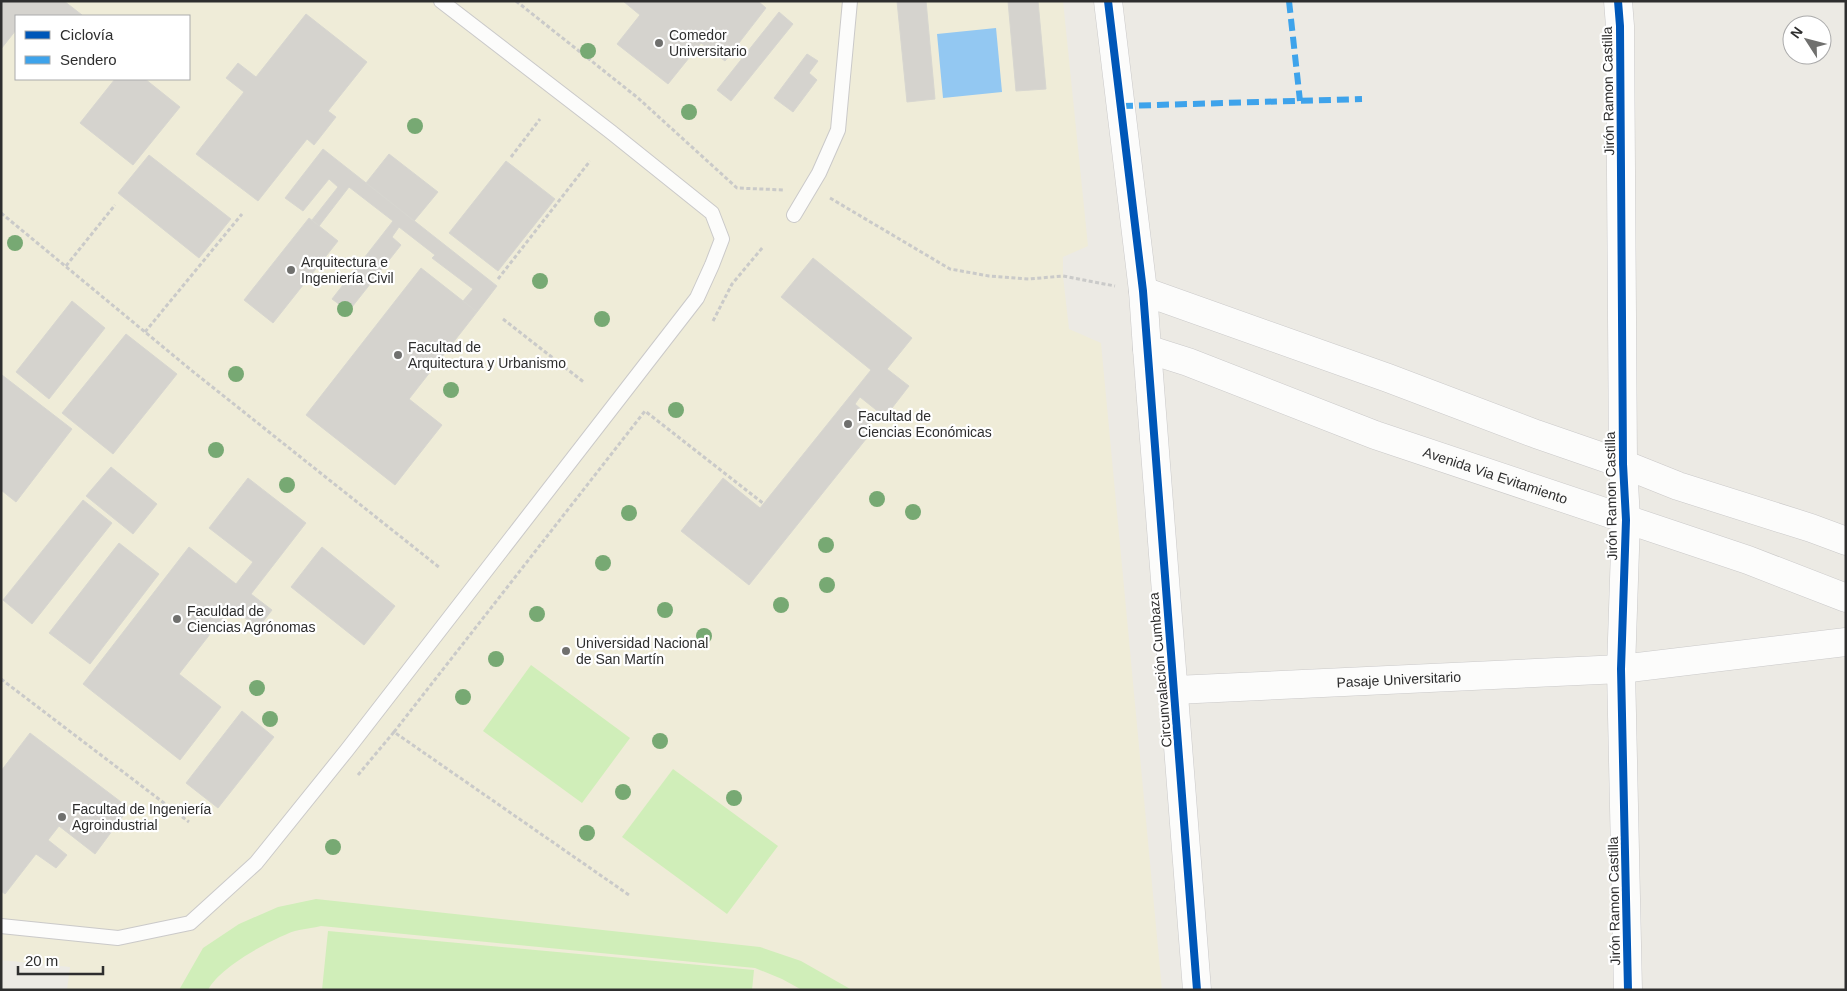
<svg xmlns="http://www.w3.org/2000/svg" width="1847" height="991" font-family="Arial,sans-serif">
  <rect width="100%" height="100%" fill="#eceae4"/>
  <path fill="#efecd8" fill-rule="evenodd" d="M1 1H1063L1088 246 1063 257V276L1069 329 1101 343 1162 990H67L70 967 1 960ZM16 16H189V79H16Z"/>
  <path fill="#d0eeb9" d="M531 665 630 738 582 803 483 731Z
    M673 769 778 846 727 914 622 837Z
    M316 899 760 947 801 961 852 990H802L782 979 755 968 321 926C310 929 297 929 287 934 265 943 219 968 208 990H179L203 948 239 924 278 907Z
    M328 931 754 970 752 990H322Z"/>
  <path fill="#93c8f2" d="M996 28 1002 92 943 98 937 34Z"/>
  <path fill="#d5d3ce" stroke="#d7d6d0" d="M1 1H64L82 15 16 16V30L1 49Z
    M623 1H758L766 8 725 61 701 43 668 84 617 44 640 15Z
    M897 1H926L935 99 907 102Z
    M1008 1H1038L1046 89 1016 91Z
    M779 12 793 24 731 101 717 90Z
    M306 14 367 62 328 111 336 117 314 145 307 139 258 201 196 154 244 92 226 78 238 63 256 77Z
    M807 54 818 61 809 73 817 80 793 112 774 98Z
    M115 79H145L180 107 133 165 80 123Z
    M323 149 497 286 477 312 463 301 473 289 432 258 435 255 399 227 392 237 401 245 352 307 347 302 343 307 332 299 393 221 349 187 319 226 312 220 338 187 329 179 303 211 285 198Z
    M389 154 438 192 414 221 366 183Z
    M149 155 231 219 199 258 118 193Z
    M506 161 555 199 498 271 449 233Z
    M309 218 338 241 273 323 244 300Z
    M813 258 912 338 887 369 909 386 885 417 860 397 855 404 872 419 864 430 870 434 749 585 681 531 723 478 760 508 871 370 781 297Z
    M421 268 477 312 409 399 442 425 395 485 306 415Z
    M72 301 105 328 49 399 16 372Z
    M126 334 177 374 113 454 62 413Z
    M2 375 72 429 16 502 1 490Z
    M111 467 157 504 133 534 86 496Z
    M248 478 306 523 251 594 272 610 258 628 231 607 179 674 221 707 180 760 83 684 189 547 236 584 253 562 209 528Z
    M83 500 112 523 32 624 3 600Z
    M119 543 159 574 90 664 49 633Z
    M322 547 395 606 364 645 291 587Z
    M242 711 274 737 218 808 186 783Z
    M30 733 129 808 95 854 59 826 48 840 67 855 62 861 56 868 36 854 5 894 1 891V771Z"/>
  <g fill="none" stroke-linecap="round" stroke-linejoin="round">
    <defs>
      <path id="service" d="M794 215 819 173 838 130 850 1
        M1 926 118 938 190 923 256 863 347 750 697 298 712 265 722 239 712 213 611 132 441 1"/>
      <g id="minor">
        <path d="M1618 1 1620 26 1623 464 1626 520 1621 669 1628 990"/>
        <path d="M1147 349 1197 990"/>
        <path id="s1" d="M1175 690 1621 669 1846 642"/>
      </g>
      <g id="tertiary">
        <path id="s2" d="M1108 1 1143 291 1147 349 1188 362 1375 435 1748 560 1846 598"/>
        <path d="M1143 291 1388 378 1536 434 1623 464 1678 486 1811 528 1846 541"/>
      </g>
    </defs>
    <use href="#service" stroke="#cac9c9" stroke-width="16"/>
    <use href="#minor" stroke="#cac9c9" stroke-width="29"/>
    <use href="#tertiary" stroke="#cac9c9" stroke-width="29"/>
    <path stroke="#cacac9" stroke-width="3" stroke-dasharray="4 2.5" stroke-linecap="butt" d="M516 1 638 98 737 188 785 190
      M511 157 540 119
      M830 198 950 269 989 276 1029 279 1063 276 1115 286
      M1 213 191 370 440 568
      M66 266 115 205
      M498 279 590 161
      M503 319 585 383
      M713 321 732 284 763 247
      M145 332 242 214
      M1 679 189 822
      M394 732 645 411 764 504
      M358 775 394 732 629 895"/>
    <use href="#service" stroke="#fcfcfb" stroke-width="14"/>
    <use href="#minor" stroke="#fcfcfb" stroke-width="28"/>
    <use href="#tertiary" stroke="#fcfcfb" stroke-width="28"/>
    <path stroke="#3ea3eb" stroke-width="6" stroke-dasharray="12 6" stroke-linecap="butt" d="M1289 1 1300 101
      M1121 106 1362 99"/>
    <defs>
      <path id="cycleway" d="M1108 1 1143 291 1197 990
        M1618 1 1620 26 1623 464 1626 520 1621 669 1628 990"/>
    </defs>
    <use href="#cycleway" stroke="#fff" stroke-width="11"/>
    <use href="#cycleway" stroke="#0057b8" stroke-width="8"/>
  </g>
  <g fill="#77a973">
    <circle cx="588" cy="51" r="8"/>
    <circle cx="689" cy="112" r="8"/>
    <circle cx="415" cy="126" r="8"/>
    <circle cx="15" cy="243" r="8"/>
    <circle cx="540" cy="281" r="8"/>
    <circle cx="345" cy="309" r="8"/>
    <circle cx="602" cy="319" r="8"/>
    <circle cx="236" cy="374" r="8"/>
    <circle cx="451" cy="390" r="8"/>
    <circle cx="676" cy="410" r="8"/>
    <circle cx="216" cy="450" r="8"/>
    <circle cx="287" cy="485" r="8"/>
    <circle cx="877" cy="499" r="8"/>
    <circle cx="913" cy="512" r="8"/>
    <circle cx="629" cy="513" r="8"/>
    <circle cx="826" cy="545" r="8"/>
    <circle cx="603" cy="563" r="8"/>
    <circle cx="827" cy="585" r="8"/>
    <circle cx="781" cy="605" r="8"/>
    <circle cx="665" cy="610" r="8"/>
    <circle cx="537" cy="614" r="8"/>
    <circle cx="704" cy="636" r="8"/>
    <circle cx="496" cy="659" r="8"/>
    <circle cx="257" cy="688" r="8"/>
    <circle cx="463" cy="697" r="8"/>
    <circle cx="270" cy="719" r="8"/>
    <circle cx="660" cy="741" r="8"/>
    <circle cx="623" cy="792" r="8"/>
    <circle cx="734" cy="798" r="8"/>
    <circle cx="587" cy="833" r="8"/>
    <circle cx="333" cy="847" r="8"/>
  </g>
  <g fill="#70706e" stroke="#fff" stroke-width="2">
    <circle cx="659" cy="43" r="5"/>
    <circle cx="291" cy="270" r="5"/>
    <circle cx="398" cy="355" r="5"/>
    <circle cx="848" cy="424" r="5"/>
    <circle cx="177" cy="619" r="5"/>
    <circle cx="566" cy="651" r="5"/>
    <circle cx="62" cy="817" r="5"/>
  </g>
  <g text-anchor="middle" stroke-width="4.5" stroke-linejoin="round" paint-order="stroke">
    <g font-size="14" fill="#2e2e2e" stroke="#fff" text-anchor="start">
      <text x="669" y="40">Comedor<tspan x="669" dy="16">Universitario</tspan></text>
      <text x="301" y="267">Arquitectura e<tspan x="301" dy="16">Ingeniería Civil</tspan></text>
      <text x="408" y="352">Facultad de<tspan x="408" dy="16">Arquitectura y Urbanismo</tspan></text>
      <text x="858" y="421">Facultad de<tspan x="858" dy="16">Ciencias Económicas</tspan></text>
      <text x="187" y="616">Faculdad de<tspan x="187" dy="16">Ciencias Agrónomas</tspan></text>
      <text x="576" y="648">Universidad Nacional<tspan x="576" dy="16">de San Martín</tspan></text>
      <text x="72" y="814">Facultad de Ingeniería<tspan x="72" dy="16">Agroindustrial</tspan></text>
    </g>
    <g font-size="14" fill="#2e2e2e" stroke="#fff">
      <text transform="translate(1608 91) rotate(-91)" y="5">Jirón Ramon Castilla</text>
      <text dy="5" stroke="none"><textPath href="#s2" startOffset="721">Avenida Via Evitamiento</textPath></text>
      <text transform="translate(1611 496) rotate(-91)" y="5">Jirón Ramon Castilla</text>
      <text transform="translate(1160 670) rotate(-95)" y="5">Circunvalación Cumbaza</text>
      <text dy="5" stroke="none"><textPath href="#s1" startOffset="224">Pasaje Universitario</textPath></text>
      <text transform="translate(1614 901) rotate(-91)" y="5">Jirón Ramon Castilla</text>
    </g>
  </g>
  <rect width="1847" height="991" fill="none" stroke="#2e2e2e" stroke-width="5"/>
  <rect x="15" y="15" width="175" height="65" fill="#ffffff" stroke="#ababab"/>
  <rect x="25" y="31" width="25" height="8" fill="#0057b8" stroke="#ababab"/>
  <text x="60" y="40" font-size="15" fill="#2e2e2e">Ciclovía</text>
  <rect x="25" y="56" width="25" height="8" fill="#3ea3eb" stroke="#ababab"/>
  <text x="60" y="65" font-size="15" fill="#2e2e2e">Sendero</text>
  <g transform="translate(1807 40) rotate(306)"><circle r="24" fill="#ffffff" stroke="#ababab"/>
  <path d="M0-4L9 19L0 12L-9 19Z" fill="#70706e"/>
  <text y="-8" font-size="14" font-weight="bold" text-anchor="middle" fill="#2e2e2e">N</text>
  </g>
  <path d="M18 966v8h85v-8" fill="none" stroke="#2e2e2e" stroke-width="2.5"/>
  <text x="25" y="966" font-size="15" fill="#2e2e2e" stroke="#ffffff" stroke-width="4" paint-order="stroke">20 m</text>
</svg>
